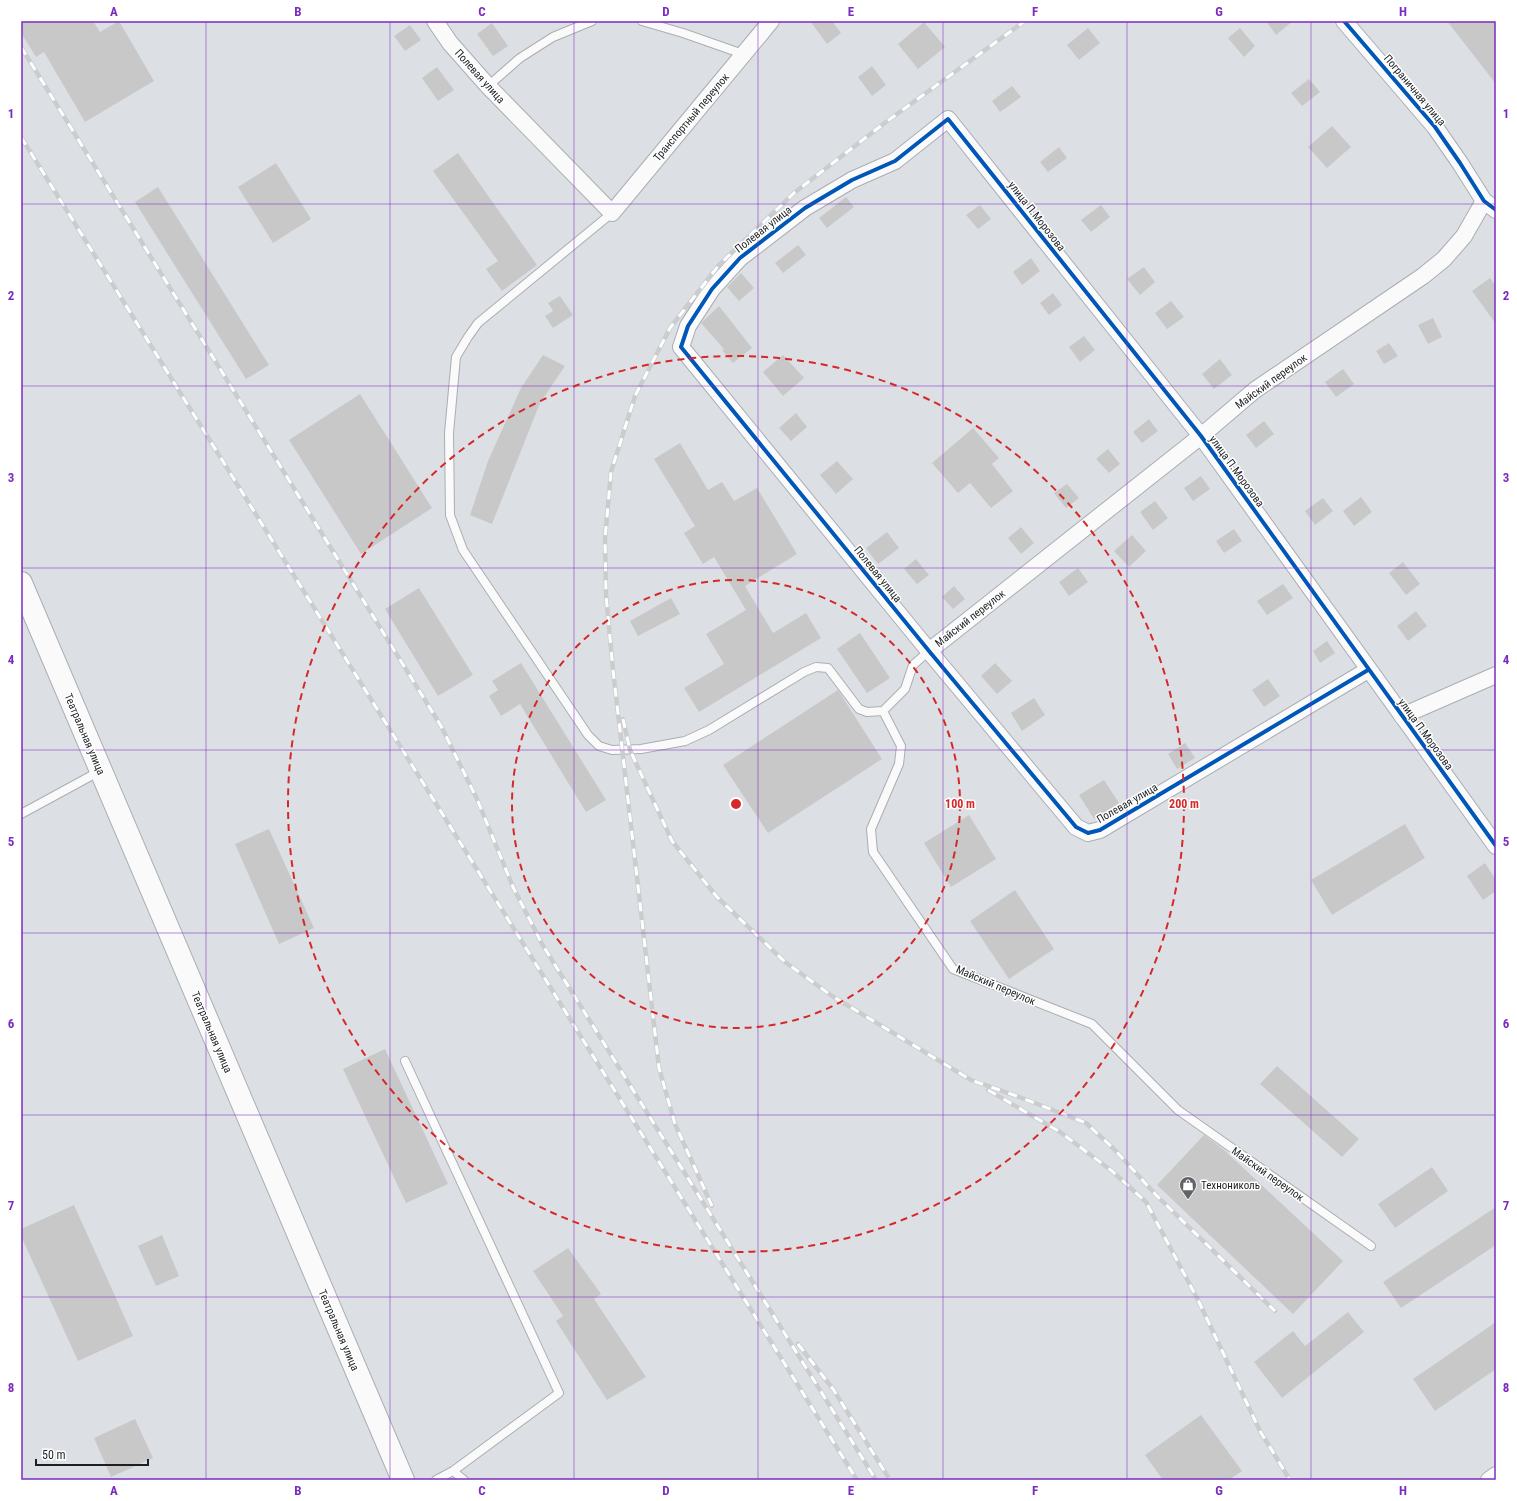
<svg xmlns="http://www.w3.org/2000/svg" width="1517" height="1501" font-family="'Roboto Condensed',sans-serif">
  <rect width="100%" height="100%" fill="#dce0e5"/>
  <path fill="#c8c8c9" d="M21 21H93L100 32 119 21 154 81 85 122 44 52 36 57 21 33Z
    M810 21H832L841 33 827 44Z
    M1266 21H1293L1276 35Z
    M1447 21H1496V84Z
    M924 22 945 47 918 69 898 44Z
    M492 23 508 46 493 56 477 34Z
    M410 25 421 40 405 51 394 36Z
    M1088 28 1100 43 1079 60 1067 45Z
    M1240 28 1255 46 1244 57 1228 38Z
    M872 66 886 85 872 96 858 77Z
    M437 67 454 90 438 101 422 78Z
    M1309 79 1320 92 1302 106 1291 93Z
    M1012 86 1021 97 1000 112 992 101Z
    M1332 126 1351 147 1327 168 1308 147Z
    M1059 147 1067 158 1048 172 1040 162Z
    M458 153 537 265 502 291 486 269 498 261 433 171Z
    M276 163 311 219 273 243 238 187Z
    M158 187 269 365 246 379 135 202Z
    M846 197 854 207 827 228 819 218Z
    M980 205 991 219 978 229 966 215Z
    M1101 205 1110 217 1091 232 1081 220Z
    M798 245 806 255 783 273 775 263Z
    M1031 258 1040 271 1022 285 1013 272Z
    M1144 267 1155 282 1140 295 1127 279Z
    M741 273 754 288 739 301 727 287Z
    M1490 278 1496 286V324L1472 291Z
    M1053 293 1062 305 1049 315 1040 303Z
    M560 296 573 315 553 328 545 316 553 311 548 303Z
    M1171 301 1184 317 1167 329 1155 313Z
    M719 306 752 348 733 363 722 350 724 349 701 323Z
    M1433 318 1442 337 1428 344 1418 325Z
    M1084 336 1095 350 1080 362 1069 347Z
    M1389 343 1398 356 1384 364 1376 351Z
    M543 355 565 366 540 403 492 524 470 515 488 461 521 388Z
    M783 355 804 378 783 396 763 372Z
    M1220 359 1232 375 1214 389 1202 374Z
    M1343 369 1354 384 1336 397 1325 382Z
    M360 394 432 508 361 554 289 440Z
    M796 413 807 427 791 441 779 428Z
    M1149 419 1158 431 1142 443 1133 432Z
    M1264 421 1274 434 1256 448 1246 435Z
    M973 428 999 458 992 464 1013 491 991 508 970 483 958 493 932 463Z
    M680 443 708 490 722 482 734 501 757 488 797 554 745 586 773 633 806 613 821 638 699 712 684 688 724 664 706 634 746 610 714 557 703 564 684 533 695 526 654 459Z
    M1108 449 1120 464 1109 473 1096 459Z
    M837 461 853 479 836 494 820 475Z
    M1201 476 1210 489 1193 501 1184 488Z
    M1067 484 1079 498 1066 508 1054 493Z
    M1361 497 1372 512 1354 526 1343 511Z
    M1323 498 1333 511 1315 525 1305 511Z
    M1155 501 1168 518 1153 530 1140 512Z
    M1021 527 1034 543 1021 554 1008 538Z
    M1234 529 1242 541 1224 553 1216 541Z
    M887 532 899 548 878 564 866 548Z
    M1132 535 1146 551 1129 567 1114 551Z
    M916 559 929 575 917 584 904 569Z
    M1403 562 1420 584 1406 595 1389 573Z
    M1078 568 1088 582 1069 596 1059 582Z
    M1283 584 1293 598 1267 615 1257 601Z
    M954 586 965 599 953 609 942 597Z
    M419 588 473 675 438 696 385 609Z
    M671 598 680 614 638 636 630 621Z
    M1416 611 1427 626 1408 641 1397 626Z
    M860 633 890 678 867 693 837 649Z
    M1327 641 1335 653 1320 663 1313 651Z
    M521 663 606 800 586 812 520 704 501 716 489 696 498 690 492 681Z
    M995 663 1012 681 997 694 981 676Z
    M1268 679 1280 696 1264 707 1252 690Z
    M838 690 882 759 768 833 723 765Z
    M1034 698 1045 715 1022 731 1011 713Z
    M1185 743 1195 758 1177 769 1168 754Z
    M1104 780 1119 803 1094 819 1079 795Z
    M969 815 996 859 951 887 924 843Z
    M1405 824 1425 858 1332 915 1311 880Z
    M269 829 314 928 279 944 235 844Z
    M1485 863 1496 880V891L1483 900 1467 876Z
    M1015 890 1054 949 1009 979 970 921Z
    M385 1049 448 1184 406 1203 343 1069Z
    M1277 1066 1359 1139 1342 1157 1260 1084Z
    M1204 1135 1223 1149 1343 1261 1293 1314 1157 1185Z
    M1432 1167 1448 1191 1395 1228 1378 1204Z
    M74 1205 133 1336 78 1361 21 1236V1229Z
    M1496 1207V1245L1401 1308 1383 1282Z
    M162 1235 179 1276 156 1286 138 1246Z
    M568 1248 601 1294 594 1299 646 1377 607 1400 556 1321 563 1316 533 1271Z
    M1348 1312 1364 1332 1282 1398 1254 1362 1293 1331 1305 1346Z
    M1496 1322V1369L1435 1411 1413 1379Z
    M1201 1415 1242 1471 1229 1480H1163L1145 1455Z
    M135 1419 153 1458 111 1477 94 1438Z"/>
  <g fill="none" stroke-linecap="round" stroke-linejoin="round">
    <defs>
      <path id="lane" d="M642 21 683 33 743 54
        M488 86 520 58 553 37 592 21
        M612 213 478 323 468 337 456 357 449 433 450 515 463 550 588 735 599 746 612 750 641 749 685 741 709 730 804 672 816 667 828 668 859 709 867 712 883 711
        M929 651 913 665 905 689 883 711 901 746 899 764 871 829 873 852 953 969 1092 1024 1178 1110 1371 1246
        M21 814 100 771
        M405 1061 559 1393 453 1471 436 1480
        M453 1471 464 1480"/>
      <path id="street" d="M435 21 450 43 488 86 612 213 771 21
        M1344 21 1435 127 1460 163 1484 201 1496 210
        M929 651 1201 436 1255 390 1423 276 1444 259 1464 236 1484 201
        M1368 670 1100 830 1088 833 1076 827 929 651 681 347 688 326 712 289 740 258 805 208 852 180 895 161 948 119 1201 436 1496 846
        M1402 716 1496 675
        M1489 1480 1496 1475"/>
      <path id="secondary" d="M21 583 403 1480"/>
    </defs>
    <use href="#lane" stroke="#aaaeb2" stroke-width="10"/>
    <use href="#street" stroke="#aaaeb2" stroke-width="18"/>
    <use href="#secondary" stroke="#aaaeb2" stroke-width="24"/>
    <use href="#lane" stroke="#fafafb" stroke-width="8"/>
    <use href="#street" stroke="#fafafb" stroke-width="16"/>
    <use href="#secondary" stroke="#fafafb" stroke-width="22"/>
    <defs>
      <path id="rail" d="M21 47 441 726 477 799 513 887 542 944 876 1480
        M21 137 857 1480
        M623 719 630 750 672 841 717 897 785 962 832 996 971 1080 1022 1098 1086 1123 1115 1150 1156 1195 1275 1311
        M988 1090 1060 1132 1112 1171 1146 1202 1198 1300 1260 1431 1290 1480
        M712 1206 675 1124 659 1068 613 670 606 595 605 539 611 472 635 396 670 328 719 265 794 193 886 122 1025 21
        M798 1344 833 1389 890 1480"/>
    </defs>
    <use href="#rail" stroke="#cbccce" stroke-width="4.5"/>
    <use href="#rail" stroke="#fff" stroke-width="3" stroke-dasharray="9" stroke-linecap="butt"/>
    <defs>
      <path id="cycleway" d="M1344 21 1435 127 1460 163 1484 201 1496 210
        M1368 670 1100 830 1088 833 1076 827 929 651 681 347 688 326 712 289 740 258 805 208 852 180 895 161 948 119 1201 436 1496 846"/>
    </defs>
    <use href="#cycleway" stroke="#fff" stroke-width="6"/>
    <use href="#cycleway" stroke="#0057b8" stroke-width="4"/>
  </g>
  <path fill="none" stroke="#7b2cbf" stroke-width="1" stroke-opacity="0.55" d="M206 21V1480M390 21V1480M574 21V1480M758 21V1480M943 21V1480M1127 21V1480M1311 21V1480M21 204H1496M21 386H1496M21 568H1496M21 750H1496M21 933H1496M21 1115H1496M21 1297H1496"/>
  <g fill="none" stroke="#d62828" stroke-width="2" stroke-dasharray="7 5">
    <circle cx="736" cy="804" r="224"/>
    <circle cx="736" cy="804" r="448"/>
  </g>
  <defs>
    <symbol id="shop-pin" viewBox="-11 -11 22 30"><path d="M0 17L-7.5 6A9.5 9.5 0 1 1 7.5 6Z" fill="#606367" stroke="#fff"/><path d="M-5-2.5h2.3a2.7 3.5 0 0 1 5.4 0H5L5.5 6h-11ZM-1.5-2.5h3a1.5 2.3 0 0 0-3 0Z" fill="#fff"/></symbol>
  </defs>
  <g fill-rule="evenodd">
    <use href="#shop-pin" x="1178" y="1175" width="20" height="27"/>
  </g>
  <g text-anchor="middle" stroke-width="3" stroke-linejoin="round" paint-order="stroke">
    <g font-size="11" fill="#1d2023" stroke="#fff">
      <text transform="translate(480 76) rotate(48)" y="4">Полевая улица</text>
      <text transform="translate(1415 90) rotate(50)" y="4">Пограничная улица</text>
      <text transform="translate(691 117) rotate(-50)" y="4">Транспортный переулок</text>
      <text transform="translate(1037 216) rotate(52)" y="4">улица П.Морозова</text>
      <text transform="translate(763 229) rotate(-38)" y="4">Полевая улица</text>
      <text transform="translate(1271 381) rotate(-36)" y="4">Майский переулок</text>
      <text transform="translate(1237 471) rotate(54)" y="4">улица П.Морозова</text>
      <text transform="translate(878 574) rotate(51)" y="4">Полевая улица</text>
      <text transform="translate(970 618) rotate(-38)" y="4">Майский переулок</text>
      <text transform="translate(85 734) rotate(67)" y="4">Театральная улица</text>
      <text transform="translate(1426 734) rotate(54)" y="4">улица П.Морозова</text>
      <text transform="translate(1127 803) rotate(-30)" y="4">Полевая улица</text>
      <text transform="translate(996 985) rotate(23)" y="4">Майский переулок</text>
      <text transform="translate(212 1032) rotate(67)" y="4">Театральная улица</text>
      <text transform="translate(1268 1174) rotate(35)" y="4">Майский переулок</text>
      <text transform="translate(339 1330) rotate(67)" y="4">Театральная улица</text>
    </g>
    <g font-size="11" fill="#1d2023" stroke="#fff" text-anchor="start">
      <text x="1201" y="1189">Технониколь</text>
    </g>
  </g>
  <circle cx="736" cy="804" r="6" fill="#d62828" stroke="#fff" stroke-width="2"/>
  <g font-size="12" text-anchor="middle" font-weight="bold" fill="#d62828" stroke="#fff" stroke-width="3" stroke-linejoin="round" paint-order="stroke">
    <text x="960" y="808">100 m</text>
    <text x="1184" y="808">200 m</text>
  </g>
  <rect width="1517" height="1501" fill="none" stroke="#ffffff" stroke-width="44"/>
  <path d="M36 1459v6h112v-6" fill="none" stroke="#1d2023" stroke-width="2"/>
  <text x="42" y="1459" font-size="12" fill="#1d2023" stroke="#ffffff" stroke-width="3" paint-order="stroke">50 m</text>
  <rect x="22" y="22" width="1473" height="1457" fill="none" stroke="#7b2cbf" stroke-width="1.5"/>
  <g font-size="13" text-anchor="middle" font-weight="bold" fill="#7b2cbf">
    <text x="114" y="16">A</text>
    <text x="298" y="16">B</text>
    <text x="482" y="16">C</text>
    <text x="666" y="16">D</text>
    <text x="851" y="16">E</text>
    <text x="1035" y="16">F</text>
    <text x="1219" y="16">G</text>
    <text x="1403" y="16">H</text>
    <text x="11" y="118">1</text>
    <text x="1506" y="118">1</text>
    <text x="11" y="300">2</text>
    <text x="1506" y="300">2</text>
    <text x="11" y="482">3</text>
    <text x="1506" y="482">3</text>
    <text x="11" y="664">4</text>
    <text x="1506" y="664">4</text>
    <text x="11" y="846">5</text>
    <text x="1506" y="846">5</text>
    <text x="11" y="1028">6</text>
    <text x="1506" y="1028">6</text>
    <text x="11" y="1210">7</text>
    <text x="1506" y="1210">7</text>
    <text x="11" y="1392">8</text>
    <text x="1506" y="1392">8</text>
    <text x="114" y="1495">A</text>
    <text x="298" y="1495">B</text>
    <text x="482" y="1495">C</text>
    <text x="666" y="1495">D</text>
    <text x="851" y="1495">E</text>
    <text x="1035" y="1495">F</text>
    <text x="1219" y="1495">G</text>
    <text x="1403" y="1495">H</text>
  </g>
</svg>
